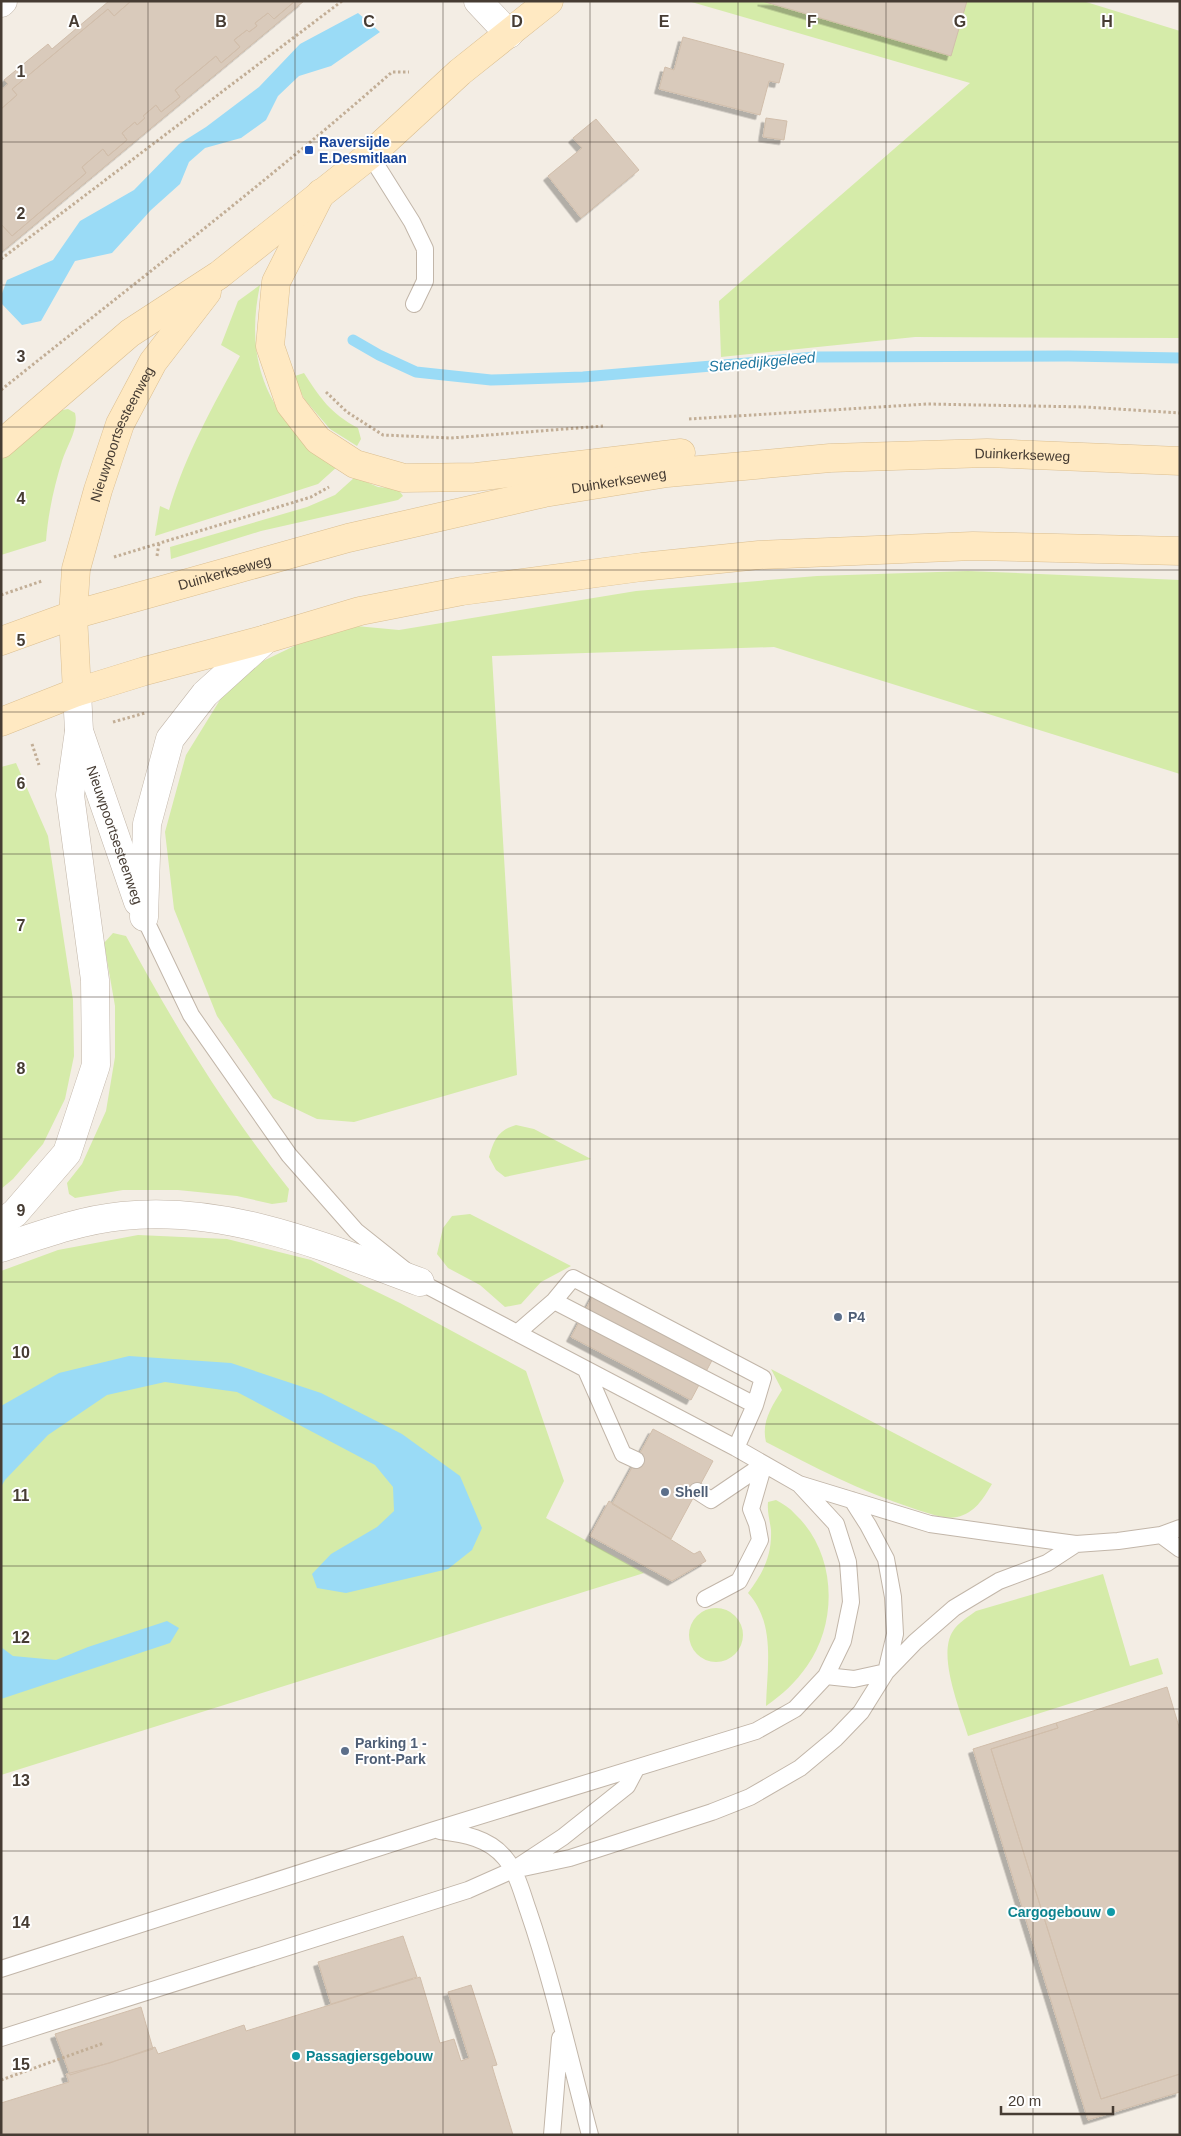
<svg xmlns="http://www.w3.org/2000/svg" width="1181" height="2136" font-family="Arial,sans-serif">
  <defs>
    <filter id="shadow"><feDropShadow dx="-4.5" dy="4.5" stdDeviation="0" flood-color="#0004"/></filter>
  </defs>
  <rect width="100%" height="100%" fill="#f3ede4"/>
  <path fill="#d5eba9" d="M688 1H1083L1180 31V338L915 337 721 357 719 301 970 83Z
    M260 285C250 332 254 378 284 417 288 423 292 431 298 436 309 447 325 456 338 466L318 484 155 536 160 506 169 510C185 455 213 406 240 356L221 345 238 301Z
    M304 373C321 399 330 413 358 428L361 439 357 446 330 429 305 400 292 377Z
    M68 409 75 413C79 429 67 445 62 461 54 487 48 514 46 541L1 555V460L57 411Z
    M355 477 378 487 398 489 403 496 398 500 261 531 171 559 170 547 307 507 335 495Z
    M968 571 1180 580V774L774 647 492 656 517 1075 354 1122 317 1119 273 1098 217 1016 174 909 165 832 186 755 223 695 263 661 309 639 356 626 399 630 636 591 817 576Z
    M16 763 48 836 73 1000 74 1056 65 1099 43 1144 13 1179 1 1189V767Z
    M113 933 126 936C174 1025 226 1110 289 1189L287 1202 272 1204 237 1196 178 1190H123L75 1198 69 1194 67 1183 82 1164 106 1111 115 1057V1006L104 943Z
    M516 1125 534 1129 591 1159 505 1177 496 1170 489 1157C494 1140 498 1130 516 1125Z
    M470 1214 571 1266 541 1282 521 1304 505 1307 480 1285 448 1268 437 1254 443 1228 452 1216Z
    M138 1235 227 1239 311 1260 400 1303 526 1371 564 1481 546 1518 644 1573 1 1775V1271L58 1250Z
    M771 1369 992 1484C983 1499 975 1513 957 1517 944 1520 925 1512 912 1508 860 1491 814 1467 766 1442 761 1422 772 1406 782 1390Z
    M776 1500C783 1504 790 1508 795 1514 836 1552 839 1621 807 1666 796 1682 782 1695 766 1706 767 1667 776 1624 748 1593 763 1573 772 1556 771 1530 770 1521 767 1512 768 1502Z
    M1103 1574 1130 1666 1158 1658 1163 1674 968 1736C960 1710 937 1655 953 1631 958 1623 968 1617 976 1611Z
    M689 1635a27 27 0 1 1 54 0a27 27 0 1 1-54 0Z"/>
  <path fill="#9adbf6" d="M358 13 380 32 331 66 299 76 278 96 266 120 241 138 205 148 189 162 180 184 151 210 112 253 75 261 41 321 22 325 1 303V296L7 280 53 260 80 221 134 190 179 144 206 127 259 87 300 44Z
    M129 1356 231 1363 321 1393 402 1434 460 1476 482 1528 472 1550 448 1569 346 1593 317 1588 312 1574 331 1554 377 1527 394 1511 393 1487 375 1465 237 1392 165 1382 107 1395 48 1435 5 1480 1 1487V1406L59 1373Z
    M167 1621 179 1628 170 1643 1 1699V1647L13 1656 56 1660 88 1647Z"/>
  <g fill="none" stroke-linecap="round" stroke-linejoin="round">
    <path stroke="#9adbf6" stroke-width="11" d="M353 340 379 355 416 372 491 380 583 377 815 357 1068 356 1180 358"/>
  </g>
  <path fill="#d9cabb" stroke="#d1beab" filter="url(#shadow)" d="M109 1H131L114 16 108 9 12 89 17 95 1 109V90L8 84 4 80 48 44 52 49Z
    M131 1H295L274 19 268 13 255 23 257 26 249 32 247 30 234 40 240 47 221 63 216 56 175 90 180 97 161 112 156 105 143 116 145 118 137 125 135 122 122 133 127 140 108 156 103 149 82 167 86 173 12 236 1 224V109L17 95 12 89 108 9 114 16Z
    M295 1H304L3 251 1 224 12 236 86 173 82 167 103 149 108 156 127 140 122 133 135 122 137 125 145 118 143 116 156 105 161 112 180 97 175 90 216 56 221 63 240 47 234 40 247 30 249 32 257 26 255 23 268 13 274 19Z
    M762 1H967L951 56Z
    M683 37 784 64 779 83 769 81 760 115 659 89 665 67 674 70Z
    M766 118 787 121 784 140 763 137Z
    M596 119 639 170 581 218 548 176 582 148 573 138Z
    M598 1286 718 1349 691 1400 571 1337Z
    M653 1429 713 1461 671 1539 612 1504Z
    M609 1501 694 1554 700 1551 706 1561 672 1581 590 1536Z
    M1167 1687 1180 1730V2074L1101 2099 991 1749 1058 1728 1056 1723Z
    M1056 1723 1058 1728 991 1749 1101 2099 1180 2074V2092L1088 2120 973 1749Z
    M403 1936 417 1977 331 2004 318 1962Z
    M420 1977 440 2043 454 2039 461 2061 469 2058 448 1992 471 1985 497 2065 492 2066 513 2135H1V2103L69 2082 66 2074 110 2063 155 2047 158 2054 244 2025 246 2031Z
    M141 2007 153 2049 70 2075 55 2034Z"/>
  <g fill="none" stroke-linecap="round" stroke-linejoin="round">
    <defs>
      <path id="lane" d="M370 155 412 222 425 249V281L414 304
        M144 917 191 1015 289 1155 356 1231 420 1282 736 1448 799 1484 930 1524 994 1533 1076 1544 1118 1541 1161 1535 1180 1549
        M554 1301 573 1278 763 1378 755 1405
        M517 1333 554 1301 755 1405 736 1448
        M586 1370 623 1454 636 1460
        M697 1491 711 1500 764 1464
        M1161 1535 1180 1528
        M705 1599 739 1581 760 1540 757 1524 751 1509 764 1464
        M826 1676 854 1679 886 1672 915 1642 954 1608 999 1581 1047 1563 1076 1544
        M440 1831C464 1834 489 1838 505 1858 517 1872 522 1893 528 1910 553 1983 570 2060 590 2135
        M523 1868 570 1858 712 1812 750 1797 800 1768 836 1738 861 1712 886 1672 895 1634 893 1597 886 1559 868 1525 852 1500
        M1 1969 434 1830 756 1731 795 1709 826 1676 843 1641 851 1602 848 1562 836 1524 799 1484
        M1 2038 468 1890 513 1870 563 1837 627 1786 636 1769
        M552 2135 560 2038"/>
      <g id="street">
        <path d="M478 1 509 34"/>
        <path d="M1 3 3 1"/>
        <path id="s1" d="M77 692 79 731 138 902"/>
        <path d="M144 917 147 824 170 739 205 694 266 639"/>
        <path d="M1 1223 15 1213 67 1153 96 1065 95 980 70 795 79 731"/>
        <path d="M1 1248C40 1235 81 1220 122 1216 227 1205 325 1247 420 1282"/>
      </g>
      <g id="secondary">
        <path d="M321 193 276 282 270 346 290 404 318 440 355 464 404 478 476 477 681 453"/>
        <path d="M1 444 130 333 219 275 370 155 460 72 549 1"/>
        <path id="s2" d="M1 641 73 615 348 538 544 493 667 473 830 458 987 453 1180 461"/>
        <path id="s3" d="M77 692 73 615 76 569 98 490 120 424 153 362 207 292"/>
        <path d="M1 722 77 692 145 671 266 639 360 611 462 591 642 567 759 555 973 546 1180 551"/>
      </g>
    </defs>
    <use href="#lane" stroke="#c2b6a9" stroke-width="18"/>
    <use href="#street" stroke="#c2b6a9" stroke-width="29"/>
    <use href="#secondary" stroke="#dbbf91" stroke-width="29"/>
    <path stroke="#c2ae96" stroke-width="3" stroke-dasharray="2.5 2.5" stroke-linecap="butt" d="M1 259 342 1
      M1 390C132 285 266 183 392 72H409
      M326 392 347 412 383 435 451 438 603 426
      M689 419 927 404 1086 407 1180 413
      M157 556 159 543
      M114 557 311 497 329 487
      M1 595 42 581
      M113 722 145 713
      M32 744 39 765
      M1 2080 104 2043"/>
    <use href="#lane" stroke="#fff" stroke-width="16"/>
    <use href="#street" stroke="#fff" stroke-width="28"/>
    <use href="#secondary" stroke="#ffe9c2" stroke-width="28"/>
  </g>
  <path fill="none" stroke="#463c33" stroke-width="1" stroke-opacity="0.55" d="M148 1V2135M295 1V2135M443 1V2135M590 1V2135M738 1V2135M886 1V2135M1033 1V2135M1 142H1180M1 285H1180M1 427H1180M1 570H1180M1 712H1180M1 854H1180M1 997H1180M1 1139H1180M1 1282H1180M1 1424H1180M1 1566H1180M1 1709H1180M1 1851H1180M1 1994H1180"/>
  <rect fill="#1a4fb4" stroke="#fff" stroke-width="2" x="304" y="145" width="10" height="10" rx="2.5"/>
  <g fill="#5c6f8a" stroke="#fff" stroke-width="2">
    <circle cx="838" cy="1317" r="5"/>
    <circle cx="665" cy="1492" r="5"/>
    <circle cx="345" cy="1751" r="5"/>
  </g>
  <g fill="#0f9aa8" stroke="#fff" stroke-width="2">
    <circle cx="1111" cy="1912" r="5"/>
    <circle cx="296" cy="2056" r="5"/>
  </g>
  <g text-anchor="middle" stroke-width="4" stroke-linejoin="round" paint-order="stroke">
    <g font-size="14" font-weight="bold" fill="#164399" stroke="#fff" text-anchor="start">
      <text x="319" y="147">Raversijde<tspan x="319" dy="16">E.Desmitlaan</tspan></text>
    </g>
    <g font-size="14" fill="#463c33" stroke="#fff">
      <text dy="5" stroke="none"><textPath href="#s3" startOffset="266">Nieuwpoortsesteenweg</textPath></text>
      <text dy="5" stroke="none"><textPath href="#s2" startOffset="1044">Duinkerkseweg</textPath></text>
      <text dy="5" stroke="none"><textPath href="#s2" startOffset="639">Duinkerkseweg</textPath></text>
      <text dy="5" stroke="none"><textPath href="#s2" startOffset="234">Duinkerkseweg</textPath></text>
      <text dy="5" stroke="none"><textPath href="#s1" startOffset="149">Nieuwpoortsesteenweg</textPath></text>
    </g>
    <g font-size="14" font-weight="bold" fill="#4e5e75" stroke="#fff" text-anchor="start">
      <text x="848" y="1322">P4</text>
      <text x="675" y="1497">Shell</text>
      <text x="355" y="1748">Parking 1 -<tspan x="355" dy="16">Front-Park</tspan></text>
    </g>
    <g font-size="14" font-weight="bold" fill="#0d838f" stroke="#fff" text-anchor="end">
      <text x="1101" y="1917">Cargogebouw</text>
      <text x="306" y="2061" text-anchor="start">Passagiersgebouw</text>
    </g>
    <g font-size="15" font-style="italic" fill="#2179a1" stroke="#fff">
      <text transform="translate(762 362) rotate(-5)" y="5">Stenedijkgeleed</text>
    </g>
  </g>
  <g font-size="16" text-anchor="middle" font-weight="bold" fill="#463c33" stroke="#fff" stroke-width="4" stroke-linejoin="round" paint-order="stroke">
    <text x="74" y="27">A</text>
    <text x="221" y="27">B</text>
    <text x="369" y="27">C</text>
    <text x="517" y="27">D</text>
    <text x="664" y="27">E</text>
    <text x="812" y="27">F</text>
    <text x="960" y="27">G</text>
    <text x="1107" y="27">H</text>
    <text x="21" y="77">1</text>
    <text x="21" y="219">2</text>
    <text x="21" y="362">3</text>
    <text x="21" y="504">4</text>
    <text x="21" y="646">5</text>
    <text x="21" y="789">6</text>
    <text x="21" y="931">7</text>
    <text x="21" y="1074">8</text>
    <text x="21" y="1216">9</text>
    <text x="21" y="1358">10</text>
    <text x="21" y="1501">11</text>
    <text x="21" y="1643">12</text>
    <text x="21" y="1786">13</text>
    <text x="21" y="1928">14</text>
    <text x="21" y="2070">15</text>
  </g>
  <rect width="1181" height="2136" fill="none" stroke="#463c33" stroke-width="5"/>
  <path d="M1001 2106v8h112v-8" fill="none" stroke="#463c33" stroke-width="2.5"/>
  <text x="1008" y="2106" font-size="15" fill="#463c33" stroke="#ffffff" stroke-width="4" paint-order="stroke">20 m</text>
</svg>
